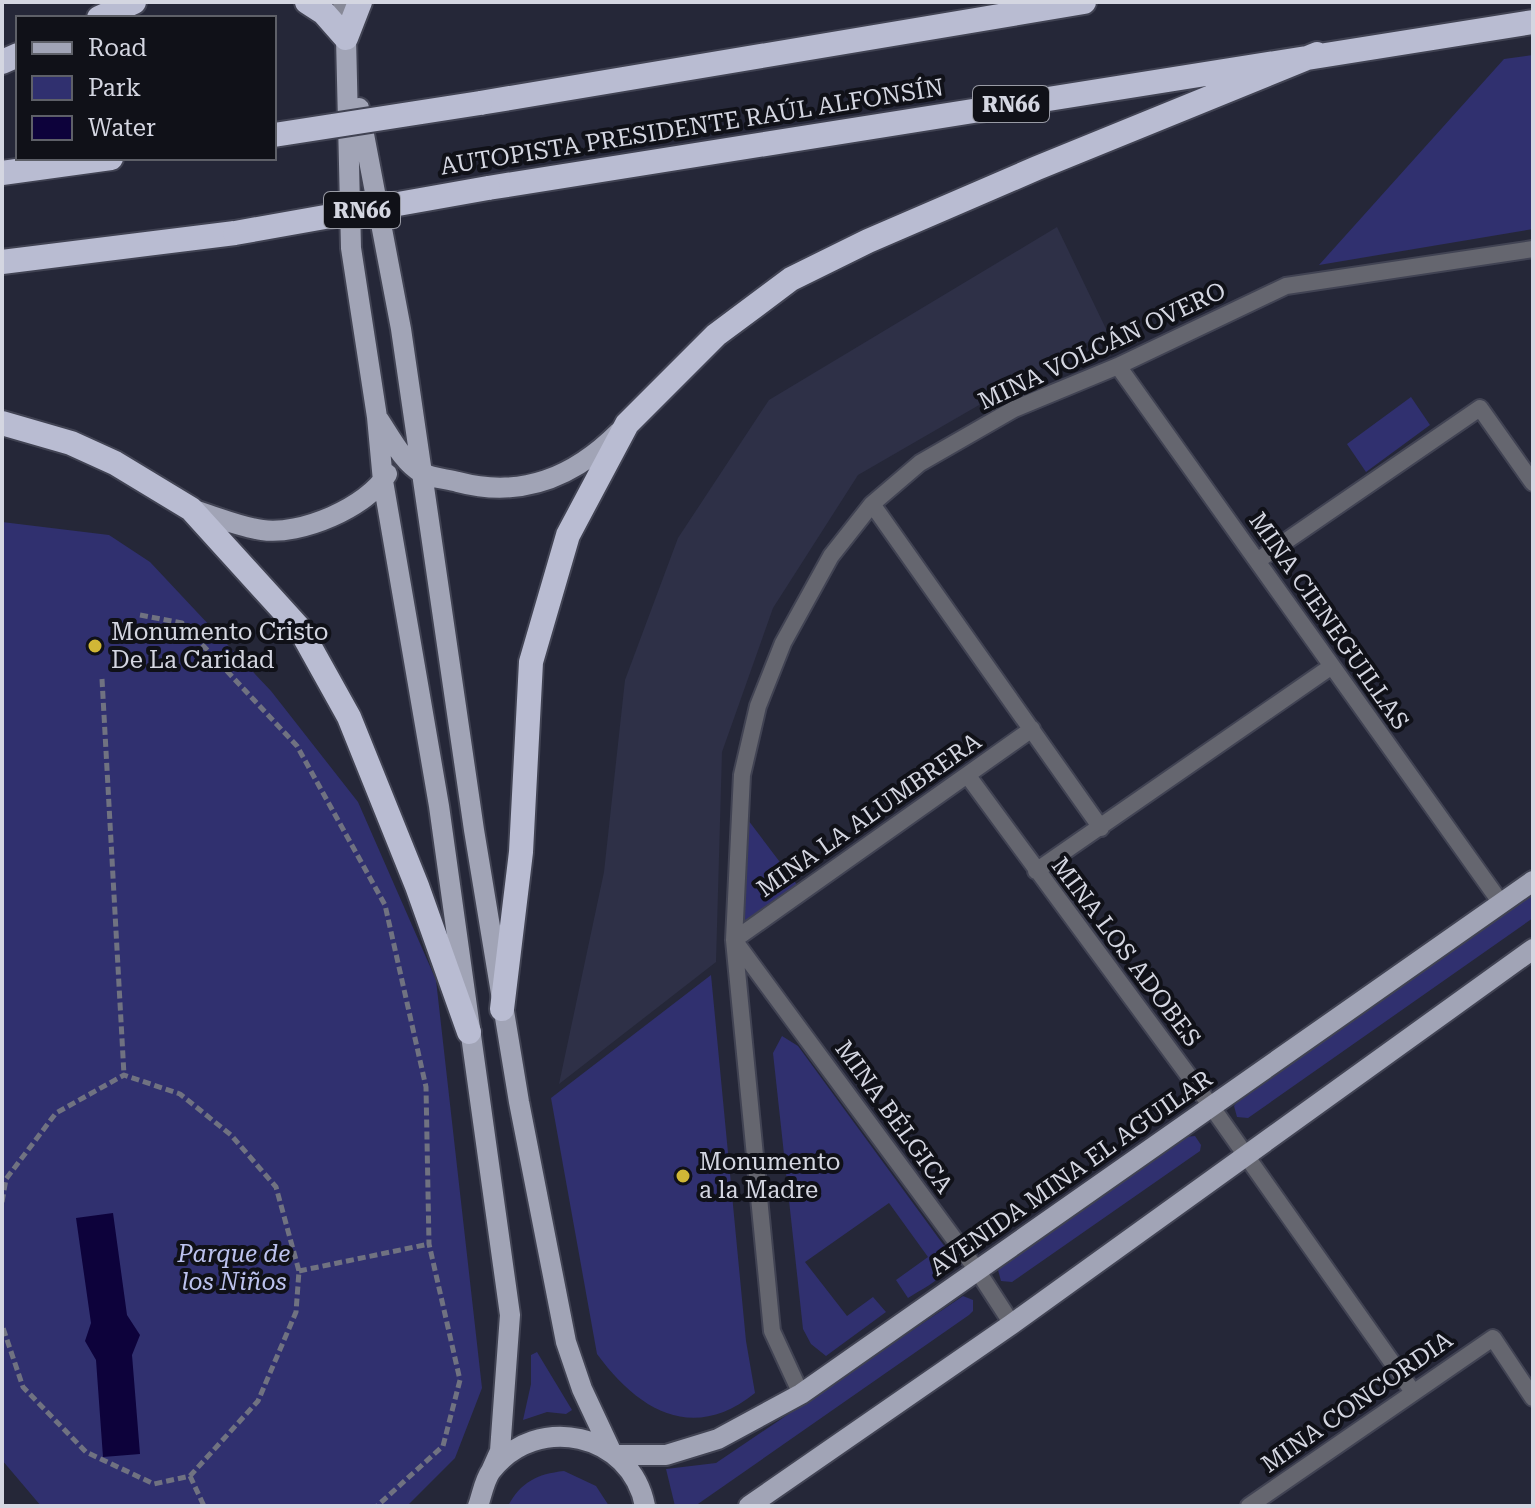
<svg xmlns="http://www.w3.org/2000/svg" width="1535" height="1508" font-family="'Roboto Serif',serif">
  <rect width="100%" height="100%" fill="#252738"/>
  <path fill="#2e3047" d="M1057 227 1107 331 858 475 773 608 722 752 716 962 559 1084 604 872 625 680 678 538 769 400Z"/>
  <path fill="#30306f" d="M1533 55V229L1319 265 1504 59Z
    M1411 397 1430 425 1366 472 1347 444Z
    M2 522 109 535 150 562 271 691 358 802 436 980 482 1388 455 1458 407 1506H41L2 1460Z
    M745 816 798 886 739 926Z
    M1533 894V918L1248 1118 1237 1117 1234 1106 1237 1102Z
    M711 975 746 1341 755 1393C693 1443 639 1411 597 1354L551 1098Z
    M782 1036 798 1046 948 1251C954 1276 926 1286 908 1298L896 1280 928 1257 889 1203 805 1262 847 1316 873 1297 886 1312 826 1356 811 1344 803 1329 773 1053Z
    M1195 1136 1201 1145 1200 1151 1012 1282 1001 1281 998 1270 1001 1265 1184 1137Z
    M963 1296 973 1300V1311L969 1315 695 1506H675L666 1469 716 1463Z
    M537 1352 572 1410 566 1414 547 1412 523 1420 531 1384V1355Z
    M564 1471 596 1486 609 1506H508C521 1482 537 1474 564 1471Z"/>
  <path fill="#0d023b" d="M113 1213 127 1315 140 1335 132 1355 140 1454 103 1457 96 1360 85 1341 91 1323 76 1218Z"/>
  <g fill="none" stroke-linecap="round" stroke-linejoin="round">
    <defs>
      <path id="street" d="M1118 366 1501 903
        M872 504 1101 828
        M1257 561 1480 408 1533 483
        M968 776 1211 1106 1413 1392
        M1036 871 1332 666
        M1012 1324 977 1270 734 940 1032 729
        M801 1394 772 1331 734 940 742 775 758 706 783 643 831 556 872 504 920 463 1014 409 1118 366 1286 286 1533 249
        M1249 1506 1493 1338 1533 1398"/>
      <path id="secondary" d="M341 2 346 36"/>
      <path id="primary" d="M346 38 351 248 377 417 383 481 439 806 510 1315 500 1451 491 1471
        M359 108 401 329 474 830 519 1102 566 1342 582 1389 611 1451
        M379 420C391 438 403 462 422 473 432 478 447 479 458 482 522 499 574 477 619 432
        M191 509C214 516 239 527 262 530 300 536 368 507 387 474
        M617 1455H666L718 1439 801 1394 1533 881
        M478 1506C482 1495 484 1481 491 1471 537 1412 631 1433 645 1506
        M749 1506 1012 1324 1533 949"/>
      <path id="highway" d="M307 2 324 13 346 38 360 2
        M99 18 134 2
        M2 62 18 55
        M480 103 1084 2
        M2 173 111 158
        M488 188 1533 22
        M2 262 235 233
        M2 423 71 443 115 463 191 509 300 629 349 717 417 886 469 1032
        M502 1009 521 852 531 662 568 535 627 424 716 335 791 279 868 241 1037 168 1317 54"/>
    </defs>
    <use href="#street" stroke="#414353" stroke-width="20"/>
    <use href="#secondary" stroke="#414353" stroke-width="20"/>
    <use href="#primary" stroke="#414353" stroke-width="24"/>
    <use href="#highway" stroke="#414353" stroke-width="28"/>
    <path stroke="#707281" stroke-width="5" stroke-dasharray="8 4" stroke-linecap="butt" d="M140 615 182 623 297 746 385 905 426 1087 429 1244 460 1380 443 1446 377 1506
      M102 679 124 1075
      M2 1202 6 1179 56 1113 124 1075 180 1094 231 1135 276 1187 299 1271 296 1312 258 1401 190 1476 154 1484 86 1452 23 1387 2 1325
      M299 1271 429 1244
      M190 1476 204 1506"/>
    <use href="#street" stroke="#65666f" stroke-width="16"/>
    <use href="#secondary" stroke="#878997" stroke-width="16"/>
    <use href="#primary" stroke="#a1a4b6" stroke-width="20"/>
    <use href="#highway" stroke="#b9bcd2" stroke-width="24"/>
    <defs>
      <path id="highway-bridge" d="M274 135 480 103
        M235 233 488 188"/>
    </defs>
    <use href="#highway-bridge" stroke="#414353" stroke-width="28" stroke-linecap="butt"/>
    <use href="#highway-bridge" stroke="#b9bcd2" stroke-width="24"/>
  </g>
  <g fill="#d1b736" stroke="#101118" stroke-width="3">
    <circle cx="95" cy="646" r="8"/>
    <circle cx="683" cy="1176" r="8"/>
  </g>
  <g text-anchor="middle" stroke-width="8" stroke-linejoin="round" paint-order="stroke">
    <g fill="#101118" stroke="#999ba5" stroke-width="2">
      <rect x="973" y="86" width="76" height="36" rx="6"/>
      <rect x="324" y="192" width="76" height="36" rx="6"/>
    </g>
    <g font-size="22" font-weight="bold" fill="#d4d6e1">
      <text x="1011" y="112">RN66</text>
      <text x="362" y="218">RN66</text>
    </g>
    <g font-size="24" fill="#d4d6e1" stroke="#101118">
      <text transform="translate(692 127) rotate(-9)" y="8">AUTOPISTA PRESIDENTE RAÚL ALFONSÍN</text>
      <text transform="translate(1102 346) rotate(-25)" y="8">MINA VOLCÁN OVERO</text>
      <text transform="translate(1329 621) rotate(55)" y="8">MINA CIENEGUILLAS</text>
      <text transform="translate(869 815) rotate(-35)" y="8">MINA LA ALUMBRERA</text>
      <text transform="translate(1126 952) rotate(53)" y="8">MINA LOS ADOBES</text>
      <text transform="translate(894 1117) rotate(54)" y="8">MINA BÉLGICA</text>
      <text transform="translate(1071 1173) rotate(-35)" y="8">AVENIDA MINA EL AGUILAR</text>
      <text transform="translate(1357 1402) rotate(-35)" y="8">MINA CONCORDIA</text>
    </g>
    <g font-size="24" fill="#d4d6e1" stroke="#101118" text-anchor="start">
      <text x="111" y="640">Monumento Cristo<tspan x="111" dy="28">De La Caridad</tspan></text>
      <text x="699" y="1170">Monumento<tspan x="699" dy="28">a la Madre</tspan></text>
    </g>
    <g font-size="24" font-style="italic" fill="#bcc2ee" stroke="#101118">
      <text x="234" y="1262">Parque de<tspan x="234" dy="28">los Niños</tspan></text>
    </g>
  </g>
  <rect width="1535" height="1508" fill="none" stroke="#d4d6e1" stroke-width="8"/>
  <rect x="16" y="16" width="260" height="144" fill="#101118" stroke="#5e6068" stroke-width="2"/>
  <rect x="32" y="42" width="40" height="12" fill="#a1a4b6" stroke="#5e6068" stroke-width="2"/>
  <text x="88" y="56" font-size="24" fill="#d4d6e1">Road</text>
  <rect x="32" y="76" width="40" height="24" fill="#30306f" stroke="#5e6068" stroke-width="2"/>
  <text x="88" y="96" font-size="24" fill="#d4d6e1">Park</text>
  <rect x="32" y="116" width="40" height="24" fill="#0d023b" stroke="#5e6068" stroke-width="2"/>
  <text x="88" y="136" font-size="24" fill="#d4d6e1">Water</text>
</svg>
